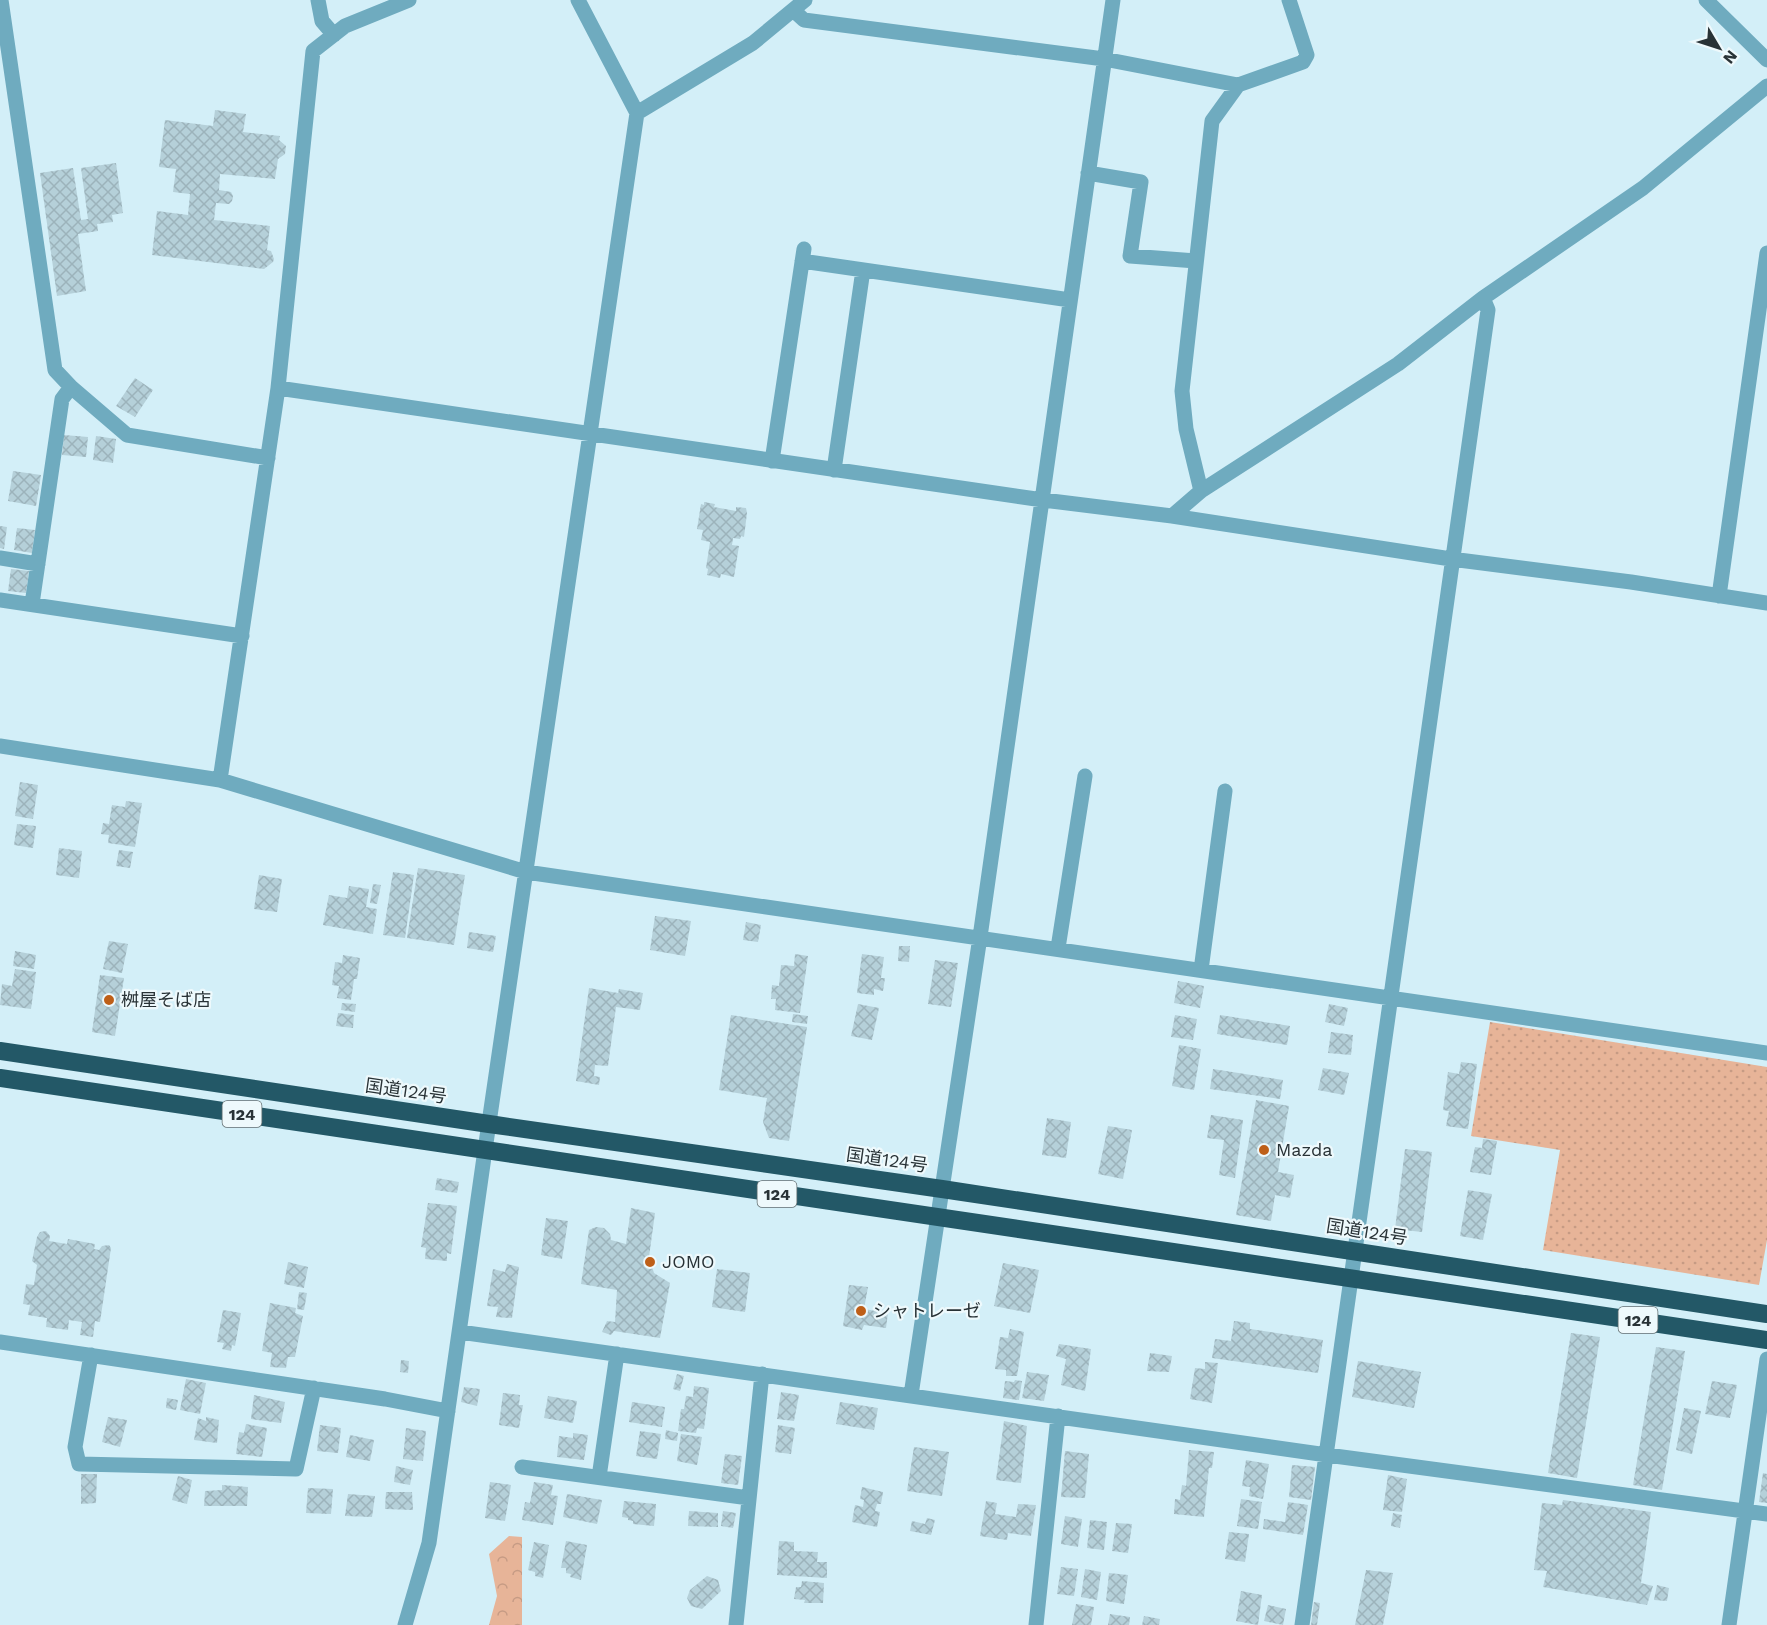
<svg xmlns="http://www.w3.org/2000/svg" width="1767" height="1625" font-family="'Work Sans','Noto Sans JP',sans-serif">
  <defs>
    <pattern id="grass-dots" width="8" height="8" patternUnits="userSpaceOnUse" patternTransform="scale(1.5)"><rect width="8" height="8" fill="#e7b498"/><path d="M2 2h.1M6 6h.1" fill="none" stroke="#c69b84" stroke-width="1.8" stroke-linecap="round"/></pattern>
    <pattern id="forest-crowns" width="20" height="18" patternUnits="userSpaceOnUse" patternTransform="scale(1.5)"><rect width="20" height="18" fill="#e7b498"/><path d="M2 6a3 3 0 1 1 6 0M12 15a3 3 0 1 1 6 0" fill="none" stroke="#c69b84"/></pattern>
    <pattern id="building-cross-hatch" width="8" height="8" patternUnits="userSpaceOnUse" patternTransform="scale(1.5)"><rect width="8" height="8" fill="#b5d0d9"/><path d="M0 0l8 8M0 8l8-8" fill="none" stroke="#9cb3bb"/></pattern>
  </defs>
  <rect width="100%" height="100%" fill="#d3eff8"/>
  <path fill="url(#grass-dots)" d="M1490 1022 1767 1067V1240L1759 1285 1543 1250 1560 1150 1471 1136Z"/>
  <path fill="url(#forest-crowns)" d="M509 1536 522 1537V1625H489L497 1596 489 1554Z"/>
  <path fill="url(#building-cross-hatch)" d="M215 110 246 114 243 132 280 136 279 140 286 146 285 154 278 159 275 179 220 174 219 190 231 192 233 196 232 201 229 204 216 203 214 220 270 226 267 250 271 251 274 259 273 262 264 269 152 255 157 211 188 215 190 194 173 192 176 169 159 167 165 120 213 126Z
    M116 163 123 213 112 215 113 222 97 224 98 231 78 234 86 291 57 296 40 173 73 168 81 220 88 219 81 168Z
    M135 378 153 390 135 417 116 406Z
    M64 435 88 437 86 457 62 455Z
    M96 436 116 439 113 463 93 460Z
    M13 471 41 475 36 506 8 501Z
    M704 502 715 504 714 507 736 511V507L746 508 747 513 744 537 741 536 740 539 733 538 732 545 739 546 734 577 721 574 720 578 707 575 708 569 706 568 710 542 701 540 703 530 697 529 701 504 704 505Z
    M0 526 7 527 4 549 0 548Z
    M17 528 35 530 32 553 14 550Z
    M11 569 29 571 26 593 8 591Z
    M20 782 38 785 33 819 15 816Z
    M126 801 142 803 135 847 108 843 109 835 101 834 103 823 109 824 112 805 125 807Z
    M17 824 36 826 33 848 14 845Z
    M59 848 82 851 79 878 56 875Z
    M119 850 133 852 130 868 116 866Z
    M418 868 465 875 454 945 407 938Z
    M393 872 414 875 405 938 383 935Z
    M259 875 282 879 277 912 254 909Z
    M373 884 381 885 377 904 370 903Z
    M349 886 369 889 366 907 377 909 373 934 323 925 329 895 347 898Z
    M655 916 691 921 685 956 650 950Z
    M746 922 761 925 758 942 743 940Z
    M469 932 496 936 493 952 467 948Z
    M109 941 128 944 122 973 103 969Z
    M899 946H910L909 962 898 961Z
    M15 951 36 955 34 969 13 966Z
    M795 954 808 956 800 1013 775 1010 776 999H771L772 985 779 986 781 965 794 966Z
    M862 954 884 957 881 978H885L883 991 874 989V995L857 993Z
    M343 955 360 958 357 979H354L351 1000 337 998 339 986 332 985 335 962 342 963Z
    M935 960 958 963 951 1007 928 1004Z
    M15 969 36 972 31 1009 0 1005 2 984 12 986Z
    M100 975 124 978 115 1036 92 1032Z
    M1178 981 1204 986 1200 1008 1174 1003Z
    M589 988 618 993 619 989 643 993 640 1010 616 1007 608 1066 595 1065 594 1076 600 1077 599 1085 576 1081Z
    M342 1003 356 1004 355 1012 341 1010Z
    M858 1004 879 1008 872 1040 851 1036Z
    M1329 1004 1348 1008 1344 1026 1325 1022Z
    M338 1013 354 1015 353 1028 336 1026Z
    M793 1014 808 1016 807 1024 792 1022Z
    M731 1015 807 1027 789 1141 769 1138 763 1122 767 1098 719 1090Z
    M1175 1015 1197 1019 1193 1040 1171 1037Z
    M1220 1015 1290 1026 1287 1045 1217 1034Z
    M1331 1032 1353 1035 1351 1055 1328 1053Z
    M1179 1045 1201 1049 1194 1090 1172 1086Z
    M1461 1062 1477 1064 1468 1129 1446 1126 1449 1111 1443 1110 1448 1072 1459 1074Z
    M1323 1068 1349 1073 1344 1095 1318 1090Z
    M1213 1069 1283 1080 1280 1099 1210 1089Z
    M1256 1100 1289 1106 1278 1172 1294 1175 1290 1198 1275 1195 1271 1221 1236 1215Z
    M1211 1115 1243 1120 1235 1178 1219 1175 1224 1140 1207 1138Z
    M1047 1118 1071 1122 1066 1158 1042 1155Z
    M1108 1126 1132 1130 1123 1179 1098 1174Z
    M1483 1139 1497 1141 1491 1175 1470 1172 1475 1147 1482 1148Z
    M1405 1149 1432 1152 1422 1232 1395 1229Z
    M437 1178 459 1182 457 1193 435 1190Z
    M1468 1190 1492 1194 1483 1240 1460 1236Z
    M428 1203 457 1206 451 1254 447 1253V1261L425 1259 426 1248 421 1247Z
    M631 1208 655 1213 649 1257 654 1273 670 1283 660 1338 614 1331 611 1335 602 1332 607 1321 615 1322 617 1290 581 1284 589 1230 596 1227 604 1228 610 1234 611 1240 626 1244Z
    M546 1218 568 1221 562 1259 541 1255Z
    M46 1231 50 1236 49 1241 67 1244 68 1239 95 1244 94 1249 99 1250 102 1246 109 1245 111 1248 100 1322 95 1321 93 1337 80 1335 82 1322 69 1320 68 1330 46 1327 47 1318 28 1315 30 1305 23 1304 26 1284 34 1285 37 1265 32 1261 37 1237 40 1232Z
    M288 1262 308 1267 304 1288 284 1284Z
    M1003 1263 1039 1270 1030 1313 994 1306Z
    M507 1264 519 1267 512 1318 496 1317 498 1307 487 1306 493 1269 505 1272Z
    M717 1269 750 1273 745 1312 712 1307Z
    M849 1285 868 1287 864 1309 888 1313 886 1328 864 1325 862 1330 843 1326Z
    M299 1292 307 1293 304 1310 297 1309Z
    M270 1303 296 1308 295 1313 303 1316 295 1357H288L286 1368 270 1367 272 1353 262 1351Z
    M223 1310 241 1313 235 1346 232 1345 231 1351 222 1349 224 1343 217 1342Z
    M1234 1321 1250 1323V1329L1323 1340 1318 1373 1212 1358 1215 1339 1231 1341Z
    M1010 1329 1024 1332 1017 1376H1006V1370L995 1369 1000 1337 1008 1338Z
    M1571 1333 1600 1337 1577 1478 1548 1473Z
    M1059 1344 1091 1349 1085 1391 1061 1385 1066 1359 1056 1356Z
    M1656 1347 1685 1351 1662 1490 1633 1485Z
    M1150 1353 1172 1356 1169 1372 1147 1371Z
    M401 1360 409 1361 408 1373 400 1372Z
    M1358 1361 1421 1372 1414 1408 1352 1397Z
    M1205 1362 1218 1363 1212 1403 1190 1399 1195 1368 1205 1369Z
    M1027 1372 1049 1375 1044 1401 1022 1398Z
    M677 1374 684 1376 680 1391 673 1389Z
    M186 1379 206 1383 200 1414 180 1410Z
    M1015 1380 1022 1381 1019 1400 1003 1398 1005 1381 1014 1382Z
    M1712 1381 1737 1385 1730 1418 1705 1414Z
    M694 1386 709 1388 704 1429 697 1428 696 1433 678 1431 681 1409H684L686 1396 693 1397Z
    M464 1387 480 1389 477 1406 461 1402Z
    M781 1392 799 1395 794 1421 777 1419Z
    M503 1393 520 1395 519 1405H523L519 1428 499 1425Z
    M254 1395 285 1402 281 1423 251 1419Z
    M548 1396 577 1401 573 1423 544 1418Z
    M167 1398 178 1400 176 1410 166 1408Z
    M632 1402 665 1407 662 1427 629 1422Z
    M840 1402 878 1408 874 1430 836 1424Z
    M1684 1408 1701 1411 1692 1454 1676 1450Z
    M108 1417 127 1420 120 1447 102 1442Z
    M206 1417 219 1420 217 1443 194 1440 198 1418 206 1421Z
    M1004 1421 1027 1426 1021 1483 996 1480Z
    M246 1424 267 1428 262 1457 236 1454 239 1432 244 1433Z
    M320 1425 341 1428 338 1453 317 1451Z
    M778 1425 795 1428 791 1454 775 1452Z
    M406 1428 426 1431 423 1461 403 1459Z
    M666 1430 678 1433 677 1441 665 1439Z
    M640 1431 661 1434 657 1459 636 1456Z
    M573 1433 588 1435 584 1460 557 1457 559 1436 573 1438Z
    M681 1434 702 1437 697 1465 677 1461Z
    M350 1435 374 1440 370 1461 346 1457Z
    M914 1447 949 1452 942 1496 907 1491Z
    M1189 1450 1214 1452 1212 1468H1209L1204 1517 1174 1514 1175 1499 1180 1500 1182 1485 1186 1486Z
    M1065 1451 1089 1454 1085 1498 1061 1497Z
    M725 1454 742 1456 738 1485 721 1483Z
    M1246 1460 1269 1464 1263 1499 1249 1496 1250 1487 1242 1486Z
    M1292 1465 1315 1467 1311 1500 1289 1497Z
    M396 1466 413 1470 410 1485 394 1482Z
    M1763 1473 1767 1474V1503L1759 1502Z
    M81 1474H97L96 1503 81 1504Z
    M1388 1475 1407 1479 1402 1512 1383 1510Z
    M178 1476 192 1480 187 1504 172 1500Z
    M490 1482 511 1485 505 1521 485 1518Z
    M534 1482 553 1485 551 1495 558 1496 553 1525 522 1520 525 1502 530 1503Z
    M222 1485 248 1487 247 1506H204L205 1491 222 1490Z
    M862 1487 883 1492 881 1504H877L875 1511 880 1512 877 1527 852 1522 855 1505 863 1507 864 1500 860 1499Z
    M308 1488 333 1489 331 1514 306 1513Z
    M386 1492H412L413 1510 385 1509Z
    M348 1494 375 1496 372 1517 345 1516Z
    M567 1494 602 1500 597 1524 563 1517Z
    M1241 1499 1262 1502 1258 1529 1237 1526Z
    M1563 1500 1651 1512 1641 1583 1653 1586 1647 1605 1543 1587 1547 1571 1534 1570 1542 1503 1562 1505Z
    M624 1501 656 1504 654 1526 633 1524V1521L628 1520V1518L622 1517Z
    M986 1501 997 1503 995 1514 1016 1517 1018 1504 1036 1505 1031 1536 1008 1533 1007 1540 980 1536Z
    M1288 1502 1308 1505 1303 1535 1263 1529 1264 1519 1285 1522Z
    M689 1511 718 1513V1527L688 1526Z
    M723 1511 736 1513 733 1528 721 1526Z
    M1393 1513 1402 1515 1400 1528 1391 1526Z
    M1065 1516 1082 1519 1078 1547 1061 1544Z
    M927 1518 935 1520 931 1535 910 1531 912 1521 925 1524Z
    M1090 1520 1107 1522 1104 1550 1087 1548Z
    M1116 1523 1132 1524 1128 1553 1112 1551Z
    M1229 1532 1249 1534 1245 1562 1225 1559Z
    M566 1541 587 1545 581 1580 570 1577 571 1574 566 1573V1568H561Z
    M779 1541 794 1542V1551L818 1552 817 1562H827V1578L777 1575Z
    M534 1542 549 1545 543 1578 535 1576V1572L528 1570Z
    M1061 1567 1078 1569 1074 1596 1057 1594Z
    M1085 1569 1101 1572 1097 1600 1081 1597Z
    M1366 1570 1393 1573 1383 1625H1355Z
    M1109 1573 1128 1575 1124 1604 1106 1601Z
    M707 1576 718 1580 721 1591 702 1609 691 1606 687 1598 690 1590Z
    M802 1581 824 1583 823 1603H804L805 1600 794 1599 796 1587H801Z
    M1657 1585 1669 1588 1667 1601 1654 1600Z
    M1241 1591 1262 1595 1258 1625 1236 1621Z
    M1314 1602 1320 1603 1317 1625H1311Z
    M1076 1604 1094 1607 1091 1625H1072Z
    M1268 1605 1286 1609 1283 1625 1264 1621Z
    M1110 1614 1130 1617 1129 1625H1108Z
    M1144 1616 1160 1619 1159 1625H1142Z"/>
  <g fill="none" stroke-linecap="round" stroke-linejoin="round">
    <path stroke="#6fabbf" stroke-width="15" d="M1 0 55 370 71 387 127 435 268 458
      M318 0 322 21 334 35
      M1706 0 1767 60
      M793 10 804 20 1104 59 1238 85
      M637 113 753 43 805 0
      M1088 173 1141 182 1130 256 1196 261
      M802 261 1070 300
      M278 388 1043 500 1172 516 1451 559 1631 582 1767 603
      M772 461 804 249
      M834 470 863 270
      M1201 491 1186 429 1182 391 1212 121 1238 85 1303 62 1307 55 1289 0
      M1172 516 1201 491 1398 364 1483 298 1643 188 1767 86
      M0 558 38 564
      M1719 596 1767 253
      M0 600 242 636
      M32 604 62 399 71 387
      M0 746 220 780 526 872 1767 1053
      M220 780 278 388 313 51 345 26 409 0
      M1058 948 1085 776
      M1201 970 1225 791
      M460 1332 1327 1455 1767 1514
      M0 1342 385 1399 448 1411
      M91 1355 75 1447 79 1464 296 1469 314 1388
      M911 1395 980 937 1113 0
      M522 1467 749 1498
      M599 1477 617 1354
      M405 1625 429 1543 485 1150 637 113 578 0
      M736 1625 762 1374
      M1036 1625 1058 1416
      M1302 1625C1365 1187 1423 748 1488 310L1483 298
      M1729 1625 1767 1359"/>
    <path stroke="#235867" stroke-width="18" d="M0 1051 489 1124 942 1189 1767 1314
      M0 1078 1767 1340"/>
  </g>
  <g fill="#be5f18" stroke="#eef9fc" stroke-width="2">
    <circle cx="109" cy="1000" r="6"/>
    <circle cx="1264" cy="1150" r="6"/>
    <circle cx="650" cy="1262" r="6"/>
    <circle cx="861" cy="1311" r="6"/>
  </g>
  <g text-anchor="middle" stroke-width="4.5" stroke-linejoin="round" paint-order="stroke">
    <g fill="#eef9fc" stroke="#636e71" stroke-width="1.5">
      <rect x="222.5" y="1101" width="39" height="26" rx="4.5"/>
      <rect x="757.5" y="1181" width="39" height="26" rx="4.5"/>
      <rect x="1618.5" y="1307" width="39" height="26" rx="4.5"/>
    </g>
    <g font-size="16" font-weight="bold" fill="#283236">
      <text x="242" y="1120">124</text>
      <text x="777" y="1200">124</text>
      <text x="1638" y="1326">124</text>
    </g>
    <g font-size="18" fill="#283236" stroke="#eef9fc" text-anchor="start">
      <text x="121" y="1006">桝屋そば店</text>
      <text x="1276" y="1156">Mazda</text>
      <text x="662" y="1268">JOMO</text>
      <text x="873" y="1317">シャトレーゼ</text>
    </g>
    <g font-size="18" fill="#283236" stroke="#eef9fc">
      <text transform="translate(406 1091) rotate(8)" y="6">国道124号</text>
      <text transform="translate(887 1160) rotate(8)" y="6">国道124号</text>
      <text transform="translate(1367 1232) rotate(9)" y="6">国道124号</text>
    </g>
  </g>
  <g transform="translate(1719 48) rotate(129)" stroke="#eef9fc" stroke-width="4.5" paint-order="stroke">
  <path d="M0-4.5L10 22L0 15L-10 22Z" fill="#283236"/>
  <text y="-9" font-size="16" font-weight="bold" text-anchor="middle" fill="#283236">N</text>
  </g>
</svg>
